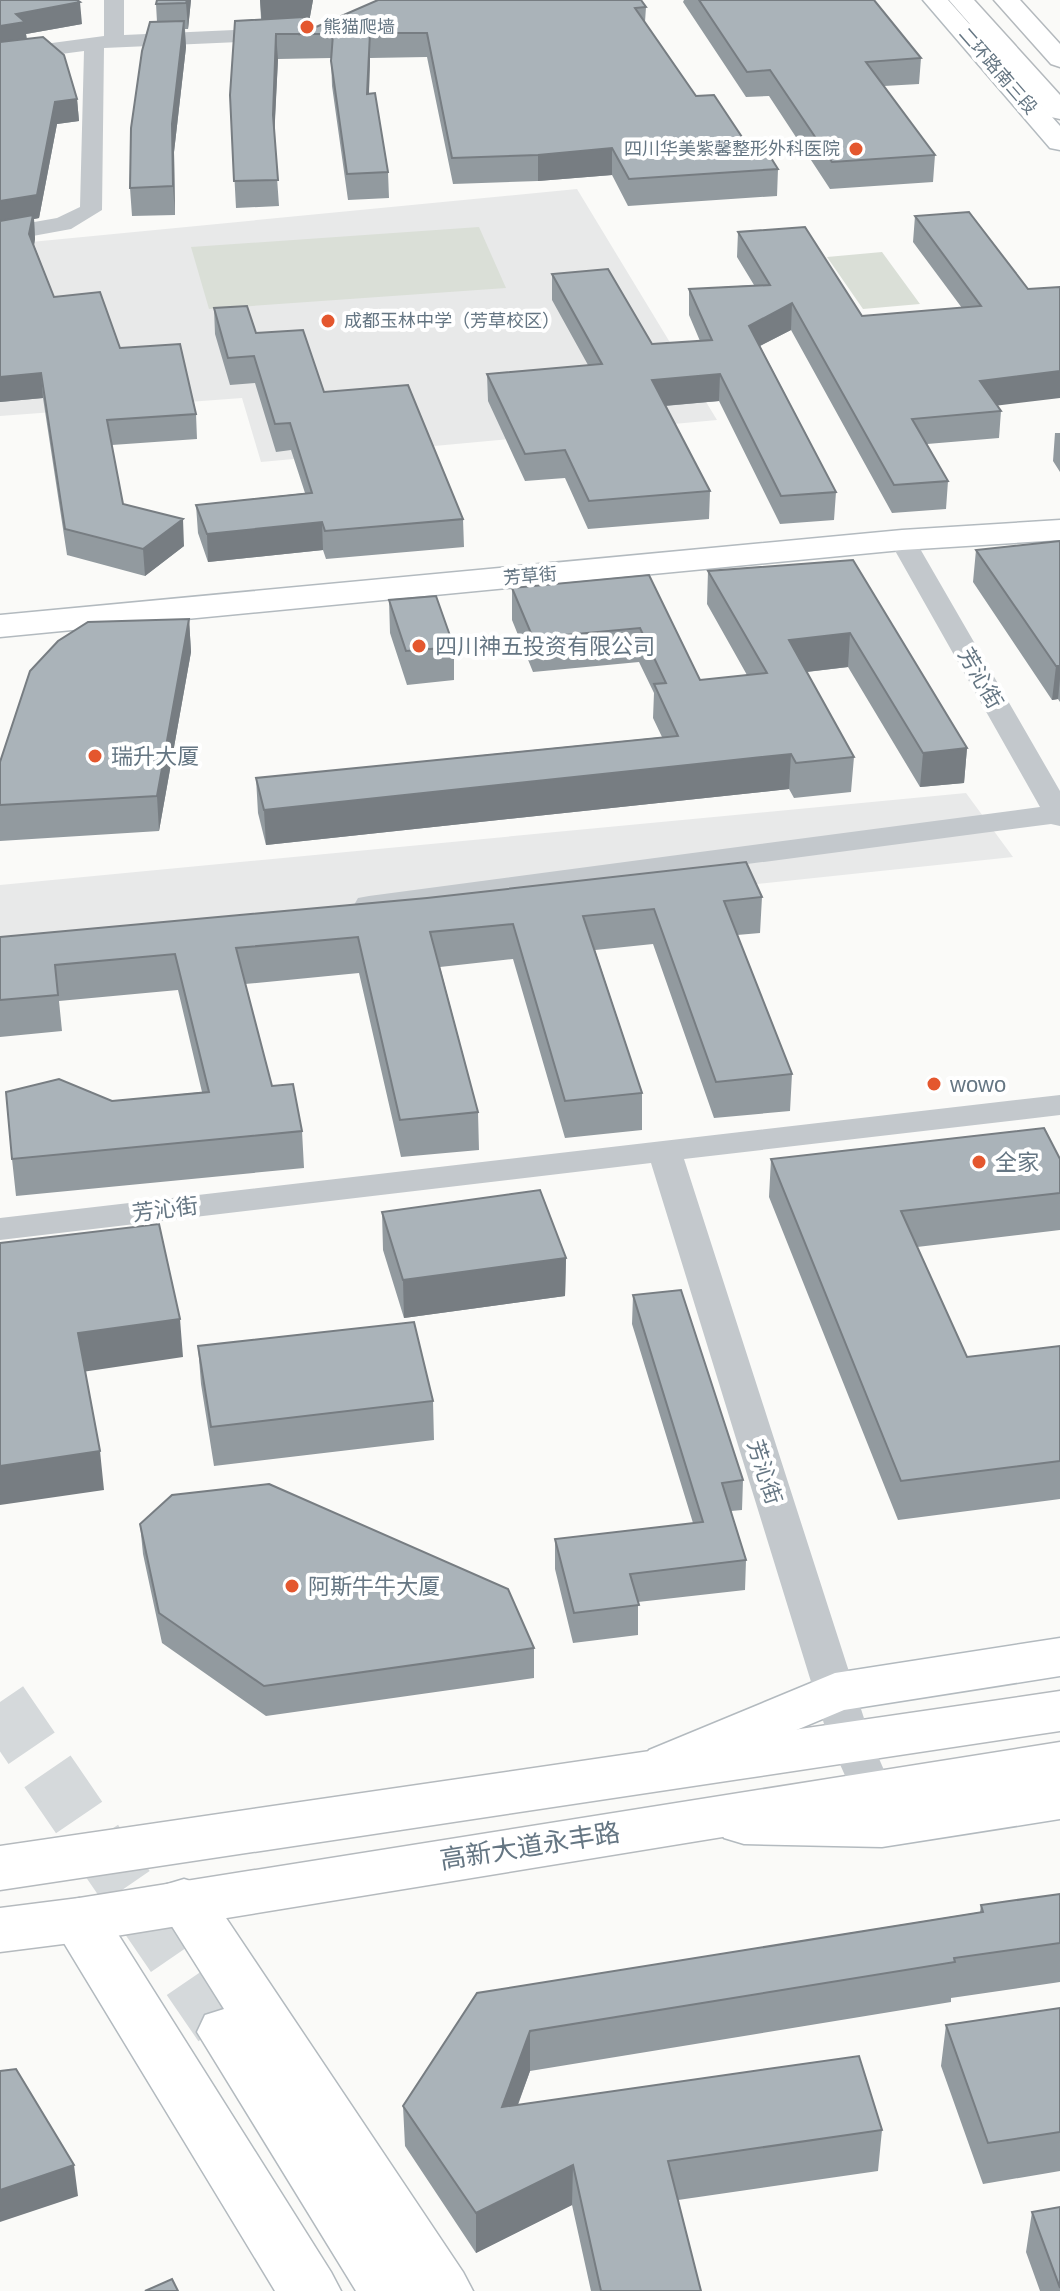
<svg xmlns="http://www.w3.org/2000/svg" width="1060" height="2291" font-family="Helvetica,'Noto Sans SC',sans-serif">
  <rect width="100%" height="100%" fill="#fafaf8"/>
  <path fill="#e8e9e9" d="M577 189 717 420 261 462 242 398 0 416V245Z
    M966 793 1013 857 0 964V885Z"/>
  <path fill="#dadfd7" d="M479 227 506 288 209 309 191 247Z
    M882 252 920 304 863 309 827 257Z"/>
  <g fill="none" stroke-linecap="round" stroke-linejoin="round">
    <path stroke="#d5d9db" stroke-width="56" stroke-dasharray="56 28" stroke-linecap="butt" d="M0 1702 226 2032"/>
    <defs>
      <path id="secondary" d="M923 0H948L1060 126V150L1050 148Z
        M1060 520V540L902 550 0 637V615L902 530Z
        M1060 1638V1676L844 1710 668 1784 649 1778 641 1764 649 1750 835 1673Z
        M1060 1777V1819L882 1847 744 1844 724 1838 716 1823 724 1808 744 1802 882 1805Z
        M184 1879 204 1885 463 2272 473 2291H356L197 2032 205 2015 224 2009 156 1901 164 1885Z
        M79 1898 99 1904 331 2272 341 2291H275L50 1920 59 1904Z"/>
      <path id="primary" d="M1060 1691V1731L0 1890V1846Z
        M1060 1742V1782L79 1942 0 1952V1908L79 1898Z"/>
      <path id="highway" d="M949 0H974L1060 95V119L1051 117Z
        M994 0H1020L1060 44V67L1051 64Z"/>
    </defs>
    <use href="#secondary" stroke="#b3babf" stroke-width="3"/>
    <use href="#primary" stroke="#b5babe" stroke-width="3"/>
    <use href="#highway" stroke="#b4b9bd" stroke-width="3"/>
    <path fill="#c3c8cc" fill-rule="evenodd" d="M104 0H124V35L281 28 291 34 281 40 104 48 102 210 71 229 0 242V228L57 218 80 207 84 51 0 62V50L104 36Z
      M902 532 911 534 915 540 1060 791V826L1051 824 369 914 358 912 354 905 358 898 369 896 1040 807 889 540 893 534Z
      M1060 1095V1115L684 1159 871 1740 893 1791 887 1802 872 1807 857 1802 829 1740 651 1163 0 1240V1218Z"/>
    <use href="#secondary" fill="#fff" fill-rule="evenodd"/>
    <use href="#primary" fill="#fff" fill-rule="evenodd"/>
    <use href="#highway" fill="#fff" fill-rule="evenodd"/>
  </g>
  <path fill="#929a9f" d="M0 0 82 24 26 34 27 39 77 99 79 121 57 124 39 218 34 219 35 239 34 245 54 297 120 348 196 414 197 439 112 445 123 504 184 546 145 576 67 555 43 398 0 402Z
    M191 0 188 29H185L186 47 174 152 175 215 132 216 130 188 157 22 156 4Z
    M260 0H313L309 22H304V32L646 7 645 22 696 96 746 143 778 169 777 196 628 206 612 175 538 181 453 184 427 57 370 58 369 94 388 172 389 198 348 200 332 86 331 58 278 59 274 135 279 206 236 208 230 95 261 19Z
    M684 0H874L921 58 919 84 884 86 935 155 933 182 830 189 769 96 746 97 683 2Z
    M969 212 998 406 1001 411 999 438 927 444 948 481 946 509 892 513 791 330 760 346 836 492 834 520 780 524 719 401 665 406 710 491 709 519 588 529 565 478 525 481 488 401 487 374 588 365 552 300V274L652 344 700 341 689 315V289L754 285 737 257 738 232 862 316 962 308 913 242 915 216Z
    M214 308 256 333 324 392 463 519 464 547 326 559 323 550 208 562 198 533 196 505 305 493 291 450 276 452 255 383 230 385 215 334Z
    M1055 433H1060V472L1053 461Z
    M1060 541V702L1058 699 1052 700 973 582 976 550Z
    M853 560 967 748 964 783 920 787 848 667 807 672 854 757 851 792 794 798 789 789 266 845 258 813 256 778 662 737 653 718 654 693 639 662 533 672 512 620V588L649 575 700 680 747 675 707 604 708 571Z
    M389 600 454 647V680L407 685 390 633Z
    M189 619 191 652 159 831 0 841V762Z
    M762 897 760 933 737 935 792 1074 790 1111 714 1118 653 944 595 950 642 1093V1130L565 1138 513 959 440 967 478 1112 479 1150 401 1157 359 973 245 984 272 1086 302 1131 304 1168 16 1196 12 1159 112 1101 202 1092 178 990 59 1001 62 1031 0 1037V937Z
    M771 1159H1060V1230L917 1247 967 1357 1060 1346V1499L898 1520 769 1197Z
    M382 1212 566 1258 565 1296 404 1318 383 1250Z
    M633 1295 743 1480 742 1510 731 1511 746 1560 745 1590 638 1602V1635L573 1643 555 1569V1539L693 1523 632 1324Z
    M198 1346 433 1401 434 1440 214 1466 201 1384Z
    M140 1524 534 1648V1678L266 1716 162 1643 143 1554Z
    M1060 1894V1982L951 1998V2002L530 2071 518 2105 882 2130 878 2171 678 2200 701 2291H591L572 2205 476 2253 405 2146 403 2106 477 1993 980 1912 981 1905Z
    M1060 2008V2171L983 2184 941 2066 946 2025Z
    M1060 2207V2291H1040L1026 2252 1032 2212Z"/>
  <path fill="#777d82" d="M187 0H191L188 29 186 3Z
    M260 0H313L309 22H304L305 34 262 25Z
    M80 2 82 24 26 34 27 43 0 48V26L16 14Z
    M184 21 186 47 174 152 175 215 173 186 172 124Z
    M370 33V58L368 119 367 94Z
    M276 34 278 59 274 141 273 115Z
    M77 99 79 121 57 124 39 218 34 219 35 239 32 258 0 225V201L55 102Z
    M612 148V175L538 181V155Z
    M792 303 791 330 748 352 749 326Z
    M1060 371V398L978 408 980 381Z
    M41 373 43 398 0 402V377Z
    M720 374 719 401 651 407 652 380Z
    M183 519 184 546 145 576 143 549Z
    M322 522 323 550 208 562 207 534Z
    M189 619 191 652 159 831 157 796Z
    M850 633 848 667 788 674 789 640Z
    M1056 666H1060V679L1058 699 1052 700Z
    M967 748 964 783 920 787 923 753Z
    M791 754 789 789 266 845 264 810Z
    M566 1258 565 1296 404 1318 403 1280Z
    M180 1319 183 1357 82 1372 78 1333Z
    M100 1451 104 1490 0 1505V1466Z
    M530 2031V2071L502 2147V2107Z
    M74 2165 78 2196 0 2222V2190Z
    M573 2165 572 2205 476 2253V2213Z"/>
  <path fill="#aab3b9" stroke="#777d82" stroke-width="2" d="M0 0H77L80 2 16 14 25 22 0 26Z
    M157 0H187L186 3 156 4Z
    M378 0H641L646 7 635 8 696 96 714 95 746 143 761 142 778 169 629 179 612 148 538 155 452 158 427 33H370L367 94 375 93 388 172 347 174 331 61 333 34H276L273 115 278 180 234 181 230 95 235 21 304 17 300 34Z
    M699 0H874L921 58 866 62 935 155 832 162 770 70 747 72Z
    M184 21 172 124 173 186 130 188 131 128 142 51 150 22Z
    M43 37 64 55 77 99 55 102 37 195 0 201V42Z
    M969 212 1028 289 1060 287V371L980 381 1001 411 912 419 948 481 894 485 792 303 749 326 836 492 781 496 720 374 652 380 710 491 589 501 565 450 525 454 487 374 602 364 552 274 608 269 652 344 712 340 689 289 770 285 738 232 805 227 862 316 981 306 915 216Z
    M33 215 29 234 54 297 100 292 120 348 180 344 196 414 107 420 123 504 183 519 143 549 65 529 41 373 0 377V221Z
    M247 306 256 333 303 330 324 392 408 385 463 519 325 531 322 522 207 534 196 505 312 493 290 423 275 424 254 356 228 358 214 308Z
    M1060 541V666H1056L976 550Z
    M853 560 967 748 923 753 850 633 789 640 854 757 796 763 791 754 264 810 256 778 678 736 654 684 666 683 640 628 533 638 512 588 649 575 700 680 767 673 708 571Z
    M436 596 454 647 406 651 389 600Z
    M189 619 157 796 0 805V762L30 671 58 641 88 622Z
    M746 862 762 897 724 901 792 1074 716 1082 654 909 583 916 642 1093 565 1101 513 924 430 932 478 1112 400 1120 358 937 236 948 272 1086 293 1084 302 1131 12 1159 6 1092 59 1079 112 1101 209 1092 175 954 55 965 58 995 0 1000V937L427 898Z
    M1044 1128 1060 1159V1193L901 1211 967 1357 1060 1346V1461L901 1481 771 1159Z
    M540 1190 566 1258 403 1280 382 1212Z
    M159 1224 180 1319 78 1333 100 1451 0 1466V1243Z
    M681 1290 743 1480 722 1483 746 1560 630 1574 639 1605 574 1613 555 1539 703 1522 633 1295Z
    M414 1322 433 1401 211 1427 198 1346Z
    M269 1484 508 1589 534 1648 264 1686 159 1613 140 1524 172 1495Z
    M1060 1894V1943L954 1958 955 1962 530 2031 502 2107 859 2056 882 2130 668 2161 701 2291H601L573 2165 476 2213 403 2106 477 1993 983 1912 981 1905Z
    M1060 2008V2132L988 2143 946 2025Z
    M16 2069 74 2165 0 2190V2071Z
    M1060 2207V2288L1032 2212Z
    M172 2279 178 2291H145Z"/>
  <g fill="#e4572e" stroke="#fff" stroke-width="3">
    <circle cx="307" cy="27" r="8"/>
    <circle cx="856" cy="149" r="8"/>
    <circle cx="328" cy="321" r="8"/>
    <circle cx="419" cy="646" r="8"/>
    <circle cx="95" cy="756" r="8"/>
    <circle cx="934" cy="1084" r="8"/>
    <circle cx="979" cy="1162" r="8"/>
    <circle cx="292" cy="1586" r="8"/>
  </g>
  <g text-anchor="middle" stroke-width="8" stroke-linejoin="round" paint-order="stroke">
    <g font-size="18" fill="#657683" stroke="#fff" text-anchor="start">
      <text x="323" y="33">熊猫爬墙</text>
      <text x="840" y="155" text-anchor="end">四川华美紫馨整形外科医院</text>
      <text x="344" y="327">成都玉林中学（芳草校区）</text>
    </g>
    <g font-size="18" fill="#657683" stroke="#fff">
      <text transform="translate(998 71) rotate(49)" y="6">二环路南三段</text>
      <text transform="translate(530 576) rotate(-5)" y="6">芳草街</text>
    </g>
    <g font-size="22" fill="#657683" stroke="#fff" text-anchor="start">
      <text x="435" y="654">四川神五投资有限公司</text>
      <text x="111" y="764">瑞升大厦</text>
      <text x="950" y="1092">wowo</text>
      <text x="995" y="1170">全家</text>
      <text x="308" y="1594">阿斯牛牛大厦</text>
    </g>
    <g font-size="22" fill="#657683" stroke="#fff">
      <text transform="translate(981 678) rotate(60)" y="8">芳沁街</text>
      <text transform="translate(165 1209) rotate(-7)" y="8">芳沁街</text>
      <text transform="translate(765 1472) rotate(72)" y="8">芳沁街</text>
    </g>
    <g font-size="26" fill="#657683" stroke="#fff">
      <text transform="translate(530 1846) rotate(-9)" y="9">高新大道永丰路</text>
    </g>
  </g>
</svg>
